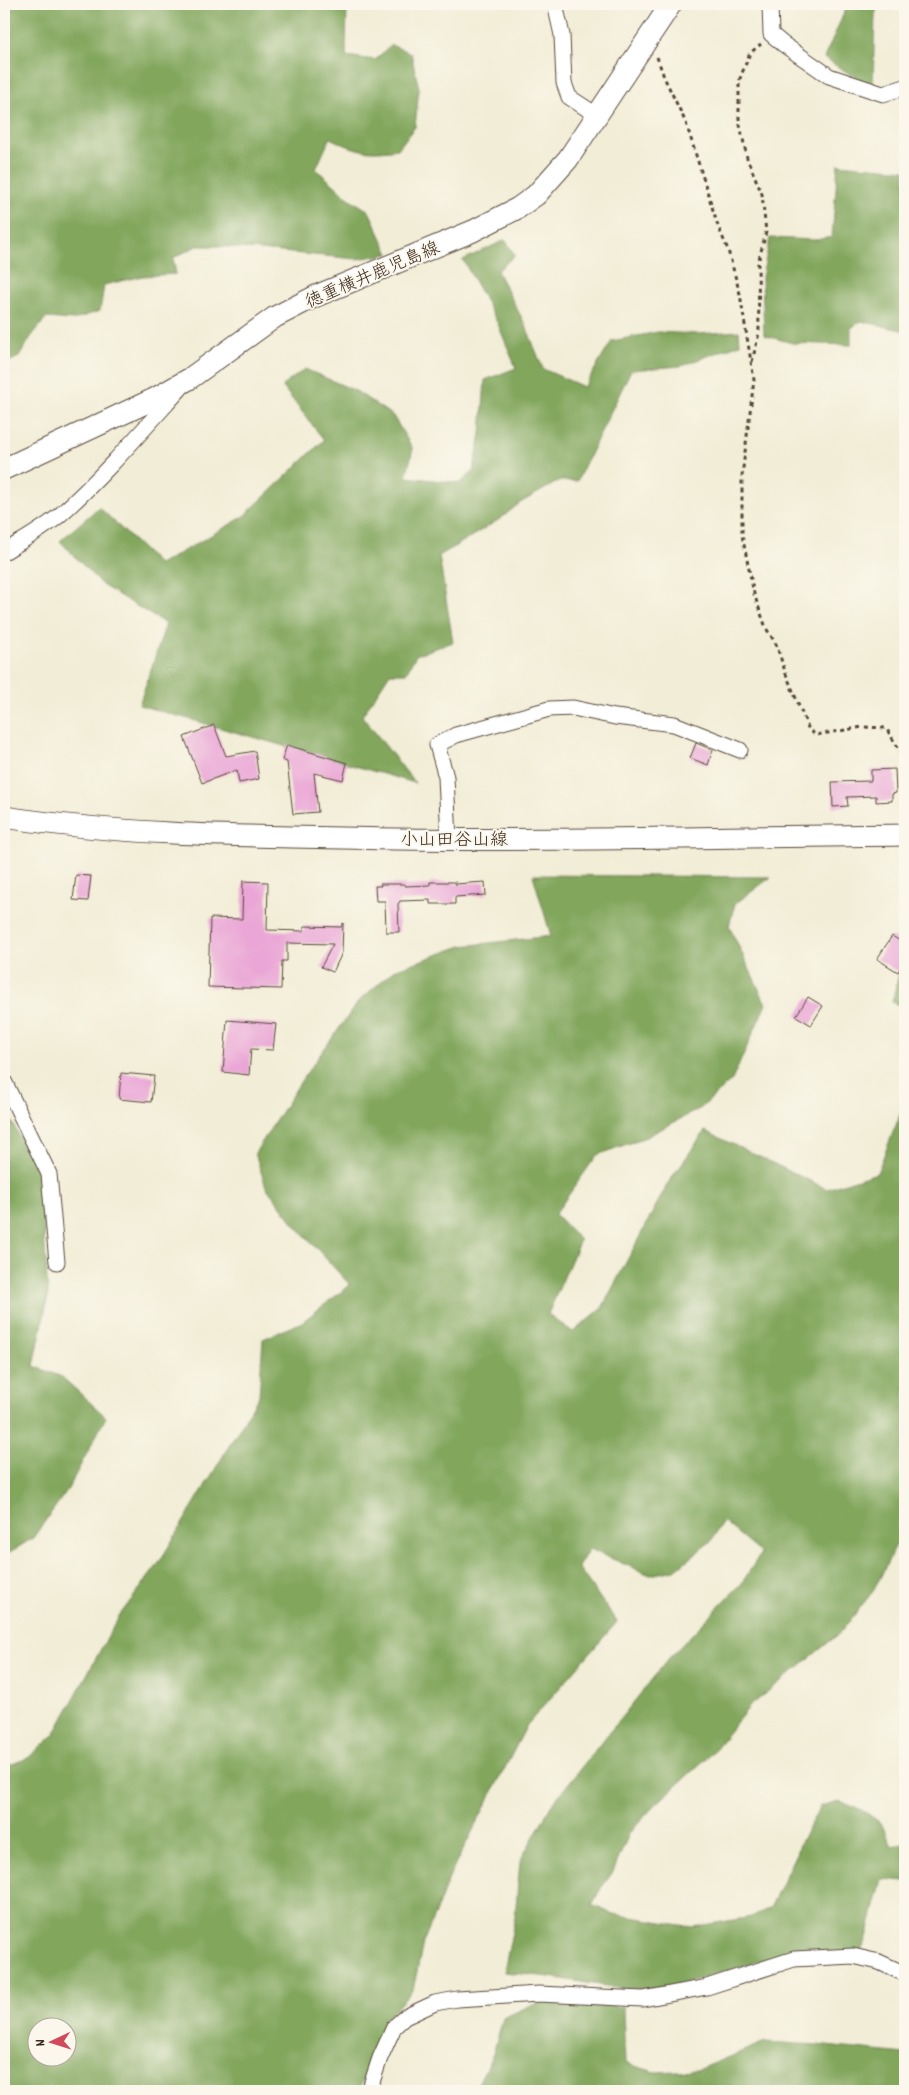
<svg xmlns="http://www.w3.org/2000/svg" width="909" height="2095" font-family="Dekko,'Klee One',sans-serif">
  <rect width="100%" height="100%" fill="#fbf7ec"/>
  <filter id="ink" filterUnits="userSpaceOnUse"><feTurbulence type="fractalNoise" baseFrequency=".02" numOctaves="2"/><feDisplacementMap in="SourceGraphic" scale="10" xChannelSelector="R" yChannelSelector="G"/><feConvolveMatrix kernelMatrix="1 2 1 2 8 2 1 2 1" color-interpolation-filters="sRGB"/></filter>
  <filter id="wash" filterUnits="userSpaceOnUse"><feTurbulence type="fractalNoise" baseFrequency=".0096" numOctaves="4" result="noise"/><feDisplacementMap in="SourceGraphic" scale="20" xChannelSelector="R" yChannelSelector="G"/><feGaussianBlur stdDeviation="1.12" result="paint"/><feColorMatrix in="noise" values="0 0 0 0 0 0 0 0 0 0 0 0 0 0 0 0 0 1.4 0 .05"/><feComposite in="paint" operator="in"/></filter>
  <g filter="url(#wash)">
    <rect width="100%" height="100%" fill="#f2edd6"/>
    <path fill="#81a65c" stroke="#5e683d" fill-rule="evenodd" d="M4 4H347L346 56 375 60 391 45 411 53 419 88 415 127 398 149C369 153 358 152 330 138L316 169 350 199 369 211 389 254 357 259 217 246H197L173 258 176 274 143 276 104 285 100 311 73 320 46 318 31 337 19 357 4 364Z
      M848 4H879L875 14 873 83 861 81 824 58Z
      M838 164 905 170V331L861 321 851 328V345L792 343 764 335 762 277 770 238 815 240 832 237Z
      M505 240 515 255 497 271 526 326 543 369 584 387 612 341 658 332 697 334 739 331 740 344 681 366 631 370 577 481H559L520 503 500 519 439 556 453 642 416 655 406 673H390L362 716 415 783 139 705 166 624 102 585 60 541 99 507 159 565 243 517 324 440 282 386 305 369 356 391 393 416 413 449 406 477 460 483 473 472 481 434 485 380 516 368 498 324 463 260Z
      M533 875 771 877 735 904 729 926 766 1004 732 1080 701 1108 646 1137 597 1155 555 1214 580 1240 548 1314 573 1332 602 1308 668 1183 705 1131 827 1189 877 1173 905 1102V1533L897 1543 874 1590 840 1633 749 1707 711 1754 653 1807 629 1834 613 1872 601 1888 592 1905 613 1914 693 1927 751 1917 770 1908 808 1828 821 1806 839 1801 866 1812 882 1825 892 1846 905 1843V1881L882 1879 866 1941 860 1953 777 1956 689 1982 652 1989H624L550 1977 504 1972 515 1917 520 1861 552 1804 669 1658 742 1583 761 1553 723 1521 711 1541 675 1570 650 1575 589 1549 578 1567 617 1622 527 1725 452 1871 423 1943 413 1990 388 2017 359 2091H4V1767L28 1758 54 1735 119 1616 157 1566 259 1396 263 1339 302 1322 350 1285 297 1227 266 1187 255 1153 303 1078 359 1001 394 970 462 946 551 936ZM38 2028H68V2058H38Z
      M905 950V1008L892 1002Z
      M4 1106 41 1179 48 1297 34 1366 62 1377 106 1417 68 1489 33 1538 4 1556Z
      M562 1995 623 2008 625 2063 655 2072 697 2070 765 2042 817 2045 905 2054V2091H474L493 2054 503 2018 525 2008Z"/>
    <g id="blocks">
      <path fill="#eaa6d6" d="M214 725 226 756 255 751 259 779 239 783 237 770 202 783 184 737Z
        M696 743 713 750 708 765 690 758Z
        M287 745 347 763 343 780 314 773 318 812 293 814 287 762 282 760Z
        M895 769 896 793 892 794V801L876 802V796L847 797 848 806 833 807 832 782 871 781V770Z
        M76 875 91 876 88 901 73 900Z
        M243 881 268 882 267 930 304 931V926L341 927 343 923 342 953 333 972 321 967 333 944 287 943V961H282L281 989 208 987 210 918 242 919Z
        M430 882H456L455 884 485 882 486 895 455 897V904H430V900L400 901 398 904 399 932H386L385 901H376L375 886H381L380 884H405V886L430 885Z
        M892 936 905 944V961L898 972 877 959Z
        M808 997 823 1006 811 1025 796 1016Z
        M227 1020 276 1024 273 1050 251 1049 249 1075 223 1072Z
        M121 1073 154 1076 151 1102 119 1099Z"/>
    </g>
  </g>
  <g filter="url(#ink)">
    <use href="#blocks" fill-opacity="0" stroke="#56473a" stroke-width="1"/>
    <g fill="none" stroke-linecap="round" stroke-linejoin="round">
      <defs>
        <path id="minor" d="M555 4 562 35 564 83 569 97 598 116
          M770 4 771 34 783 44 829 76 883 94 905 87
          M4 552C23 540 44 529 61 514 103 476 142 431 180 389
          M449 840 446 777 437 745 456 735 549 709 573 708 615 717 674 724 740 750
          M4 1081 49 1174 57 1262
          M369 2091 380 2058 394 2027 405 2017 435 2003 457 1999 539 1994 643 1999 707 1987 794 1959 853 1956 879 1962 905 1974"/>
        <path id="secondary" d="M4 469 154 399 189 379 275 317 316 296 473 231 518 208 536 195 568 159 671 4
          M4 817C116 834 230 836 343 838 530 842 718 837 905 835"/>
      </defs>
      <use href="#minor" stroke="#56473a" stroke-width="17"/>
      <use href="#secondary" stroke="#56473a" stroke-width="23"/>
      <path stroke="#56473a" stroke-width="3" stroke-dasharray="4 4" stroke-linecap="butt" d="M657 57 664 77 686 123 718 226 728 250 740 294 754 380 742 476V535L754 594 766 628 776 644 786 674 809 730 816 735 863 727 886 728 905 759
        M752 362 759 333 758 263 766 232 762 194 747 158 739 120V81L750 53 761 44"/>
      <use href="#minor" stroke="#fff" stroke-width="15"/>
      <use href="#secondary" stroke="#fff" stroke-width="21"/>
    </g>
  </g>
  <g text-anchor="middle" stroke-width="4" stroke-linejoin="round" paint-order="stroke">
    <g font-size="18" fill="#3b2a1e" stroke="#fbf7ec">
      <text transform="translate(372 274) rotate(-23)" y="6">徳重横井鹿児島線</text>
      <text x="454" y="845">小山田谷山線</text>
    </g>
  </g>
  <rect width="909" height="2095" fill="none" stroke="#fbf7ec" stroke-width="20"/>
  <g transform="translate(52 2042) rotate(266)"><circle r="24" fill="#fbf7ec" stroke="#aea59a"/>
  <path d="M0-4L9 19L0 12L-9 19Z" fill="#d1495b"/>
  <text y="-8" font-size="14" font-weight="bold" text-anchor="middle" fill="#3b2a1e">N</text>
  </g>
</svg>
